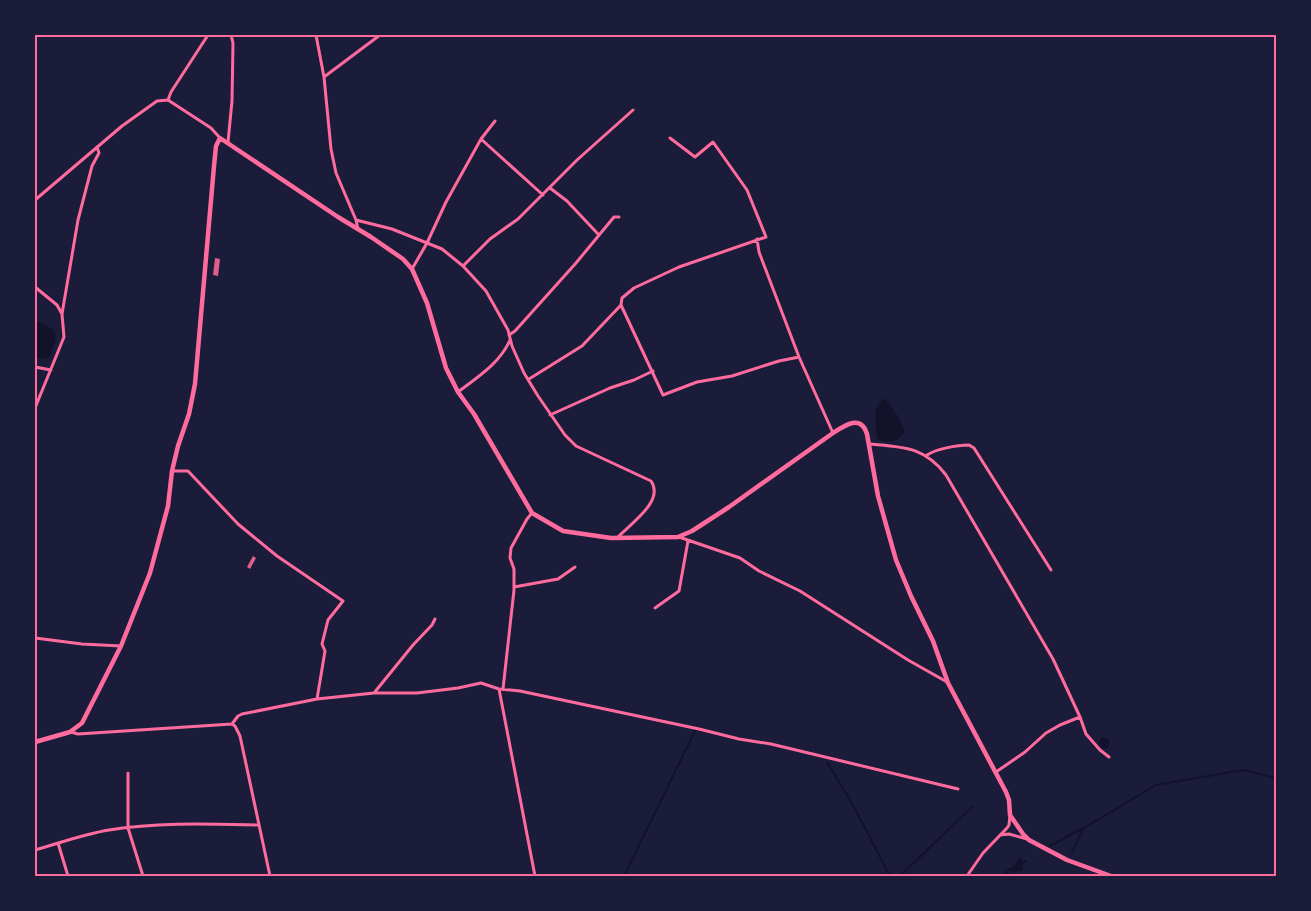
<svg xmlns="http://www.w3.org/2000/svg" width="1311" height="911" font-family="Lora,serif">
  <rect width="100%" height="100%" fill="#1b1b3a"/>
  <path fill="#12122b" d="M35 320 54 330C58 340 52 349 49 358L45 359 35 357Z
    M886 399 897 415 905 431C900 441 888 444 878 440 874 429 877 421 875 410L882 400Z
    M1098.5 743a5.5 5.5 0 1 1 11 0a5.5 5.5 0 1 1-11 0Z
    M1020 857 1023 862V870L1013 873 1010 870Z"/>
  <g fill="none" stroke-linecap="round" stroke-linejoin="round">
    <path stroke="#12122b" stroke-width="2" d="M827 762 853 805 890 876
      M1050 846 1083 828
      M1072 852 1084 828 1156 785 1243 770 1276 778
      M1021 863 1026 861
      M624 876 695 731
      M900 876 972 807
      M1003 876 1010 869"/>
  </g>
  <path fill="#dd5f8e" d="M215 258 220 259 218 276 213 275Z
    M253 556 256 558 250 569 247 567Z"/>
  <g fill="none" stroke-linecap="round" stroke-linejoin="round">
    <path stroke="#ff6b9d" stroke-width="3" d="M316 35 324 77 331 149 336 173 356 220 358 229
      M324 77 380 35
      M168 100 171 92 208 35
      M481 139 543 195
      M228 142 232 101 233 43 231 35
      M550 188 567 201 598 234
      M35 200 122 126 157 101 168 100 211 128 220 138
      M356 220 392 229 442 249 463 266 486 291 508 330 512 346 524 373 538 396 565 435 576 446 651 481C665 501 630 524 618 537
      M757 239 759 252 799 357 833 433
      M463 266 490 239 518 219 577 160 633 110
      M412 269 427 243 446 202 481 139 495 121
      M35 287 57 305 62 314
      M621 305 663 395 697 382 732 376 779 361 799 357
      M509 335 515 331 576 263 614 217H619
      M35 367 51 370
      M529 379 582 346 621 305 622 298 634 288 679 267 766 237 747 190 713 142 695 157 670 138
      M458 392C478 377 500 363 510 340
      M35 408 64 337 62 314 78 220 92 166 99 153 97 147
      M550 415 610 388 634 380 653 371
      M869 444C902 447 924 446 946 475L1053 659 1080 717 1086 734 1100 750 1109 757
      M926 456C934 449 958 445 969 445L974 448 1051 570
      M172 471H188L238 524 277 556 343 601 328 620 322 644 325 651 317 699
      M679 537 740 558 759 571 800 591 908 660 947 682
      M514 587 558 579 575 567
      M655 608 679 591 688 541
      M35 638 82 644 121 646
      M499 689 535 876
      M503 689 514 590V569L510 558 511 548 527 519 532 513
      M374 693 413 645 432 625 435 619
      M232 724 238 716 242 714 317 699 374 693H417L458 688 481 683 499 689 520 691 699 729 739 739 771 744 958 789
      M71 732 78 734 232 724 235 726 240 736 270 876
      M996 772 1025 752 1046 733 1060 725 1080 717
      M128 773V828L143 876
      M1000 835 1009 834 1027 839
      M58 843 68 876
      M35 850C60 843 84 834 109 830 158 822 209 824 259 825
      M967 876 983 853 1007 828 1009 825 1010 815"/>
    <path stroke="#ff6b9d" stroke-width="4.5" d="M35 742 70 732 82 723 121 646 150 573 168 506 172 471 178 446 189 414 195 384 214 166 216 146 220 138 338 217 371 237 403 259 412 269 427 303 446 368 458 392 474 414 532 513 563 531 611 538 678 537 692 531 729 507 833 433C845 425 861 414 867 434L878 496 896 560 911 596 933 641 948 683 1006 792 1009 800 1010 815 1023 834 1029 840 1067 860 1111 876"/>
  </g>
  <rect width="1311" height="911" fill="none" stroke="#1b1b3a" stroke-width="72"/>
  <rect x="36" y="36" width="1239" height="839" fill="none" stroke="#ff6b9d" stroke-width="2"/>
</svg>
